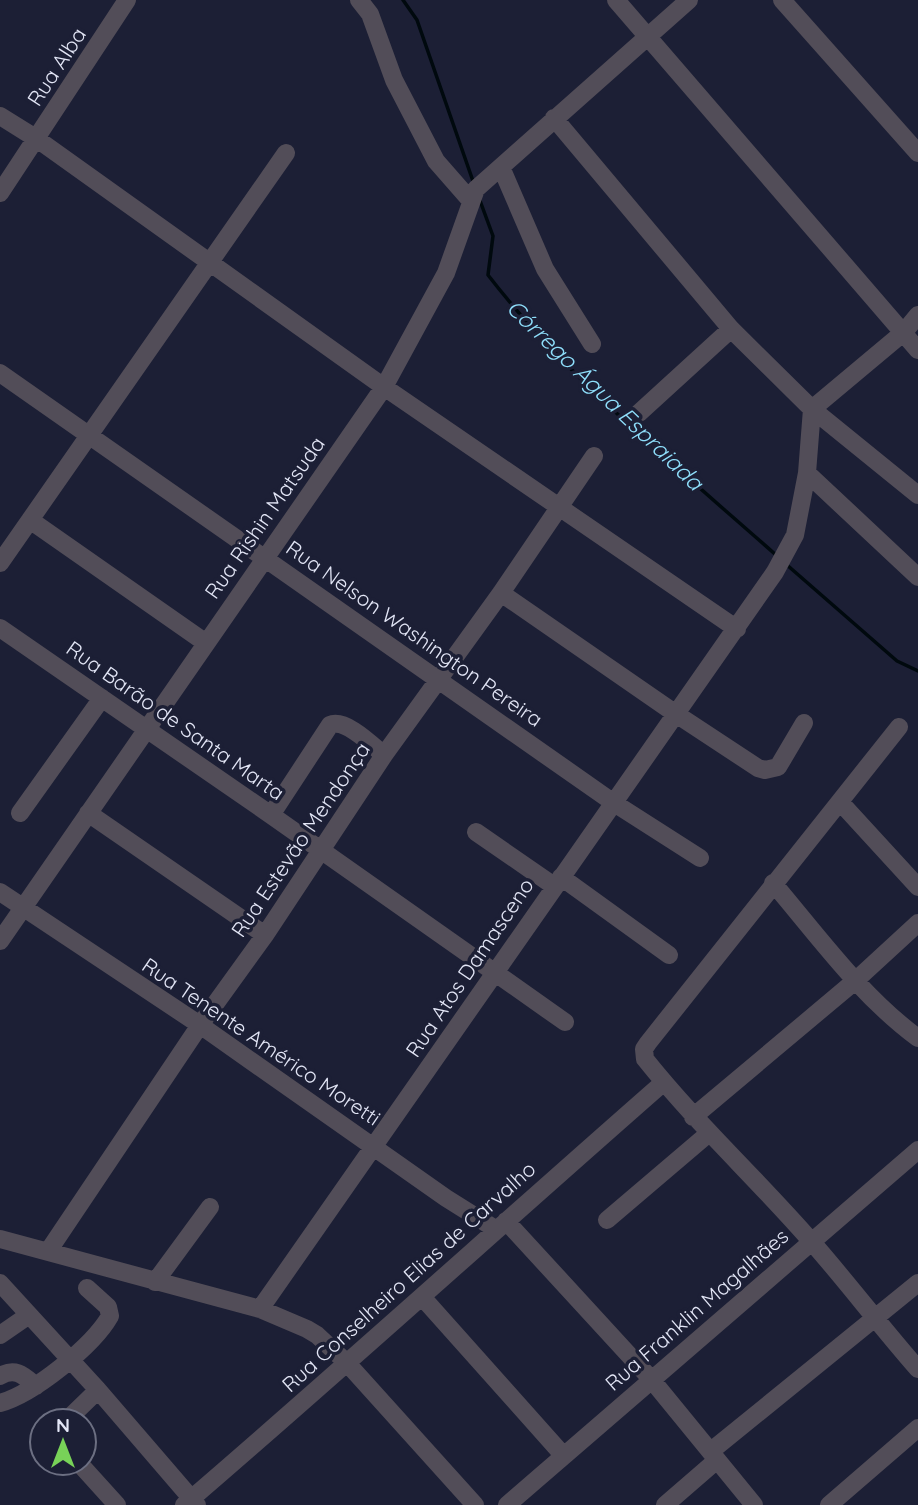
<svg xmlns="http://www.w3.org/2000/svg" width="918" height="1505" font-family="Quicksand,sans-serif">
  <rect width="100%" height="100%" fill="#1c1f35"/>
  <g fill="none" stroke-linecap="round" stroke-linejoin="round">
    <path stroke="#00090e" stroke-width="3.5" d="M403 0 417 20 474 184
      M479 198 493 236 488 275C568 379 678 468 776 555
      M787 565 897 661 918 671"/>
    <path stroke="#524d58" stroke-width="18" d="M359 0 370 14 394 80 436 161 471 201
      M616 0 918 350
      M782 0 918 153
      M0 116 37 139 384 387 737 629
      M554 118 731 329 812 409 918 495
      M501 167 545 269 592 344
      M0 193 127 0
      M0 373 614 803 700 858
      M812 409 904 332 918 315
      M639 413 731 329
      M807 473 918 577
      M30 520 206 643
      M0 563 286 153
      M501 593 676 714 758 768 765 770 778 767 804 723
      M0 628 271 815 565 1022
      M899 727 648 1043 644 1049 645 1059C697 1124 757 1179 811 1241 848 1283 881 1327 918 1369
      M841 803 918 887
      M20 813 102 698
      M88 813 265 935
      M271 815 330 725C345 718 372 745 384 755
      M476 832 554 886
      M561 877 669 955
      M773 883C819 937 861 996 918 1038
      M0 892 200 1025 446 1198 497 1230
      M0 941 384 387 446 273 476 189 689 0
      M693 1117 855 981 918 923
      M607 1220 708 1134
      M506 1221 651 1379 754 1505
      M0 1239 260 1309 307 1329 317 1335 347 1363 475 1505
      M49 1250 200 1025 265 935 384 755 501 593 594 456
      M155 1282 210 1207
      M0 1283 98 1390 197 1505
      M423 1298 563 1455
      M260 1309 775 572 795 535 807 473 812 409
      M0 1335 29 1315
      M0 1376C16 1367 24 1376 36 1386
      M0 1403C33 1394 93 1346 110 1316L108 1307 87 1288
      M66 1421 98 1390
      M711 1451 918 1283
      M79 1463 117 1505
      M184 1505C346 1366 503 1223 664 1082
      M507 1505 918 1150
      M665 1505 717 1460
      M829 1505 918 1428"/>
  </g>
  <g text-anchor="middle" stroke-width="7" stroke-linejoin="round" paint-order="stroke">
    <g font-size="21" fill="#e3e6f6" stroke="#1c1f35">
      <text transform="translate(57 67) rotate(-57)" y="7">Rua Alba</text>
      <text transform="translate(265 518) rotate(-55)" y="7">Rua Rishin Matsuda</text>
      <text transform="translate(414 634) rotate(35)" y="7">Rua Nelson Washington Pereira</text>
      <text transform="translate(175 721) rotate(35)" y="7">Rua Barão de Santa Marta</text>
      <text transform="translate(301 840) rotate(-56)" y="7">Rua Estevão Mendonça</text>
      <text transform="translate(470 968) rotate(-56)" y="7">Rua Atos Damasceno</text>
      <text transform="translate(261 1042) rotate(34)" y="7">Rua Tenente Américo Moretti</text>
      <text transform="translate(409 1277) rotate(-42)" y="7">Rua Conselheiro Elias de Carvalho</text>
      <text transform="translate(697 1310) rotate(-41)" y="7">Rua Franklin Magalhães</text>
    </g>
    <g font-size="23" font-style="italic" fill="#8edefa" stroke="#1c1f35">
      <text transform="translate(605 395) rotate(44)" y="8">Córrego Água Espraiada</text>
    </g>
  </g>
  <g transform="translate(63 1442)"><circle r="33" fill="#1c1f35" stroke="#6c6f82" stroke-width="2"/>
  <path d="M0-5L12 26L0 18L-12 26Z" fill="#78d258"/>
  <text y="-10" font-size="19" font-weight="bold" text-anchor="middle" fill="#e3e6f6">N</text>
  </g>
</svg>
